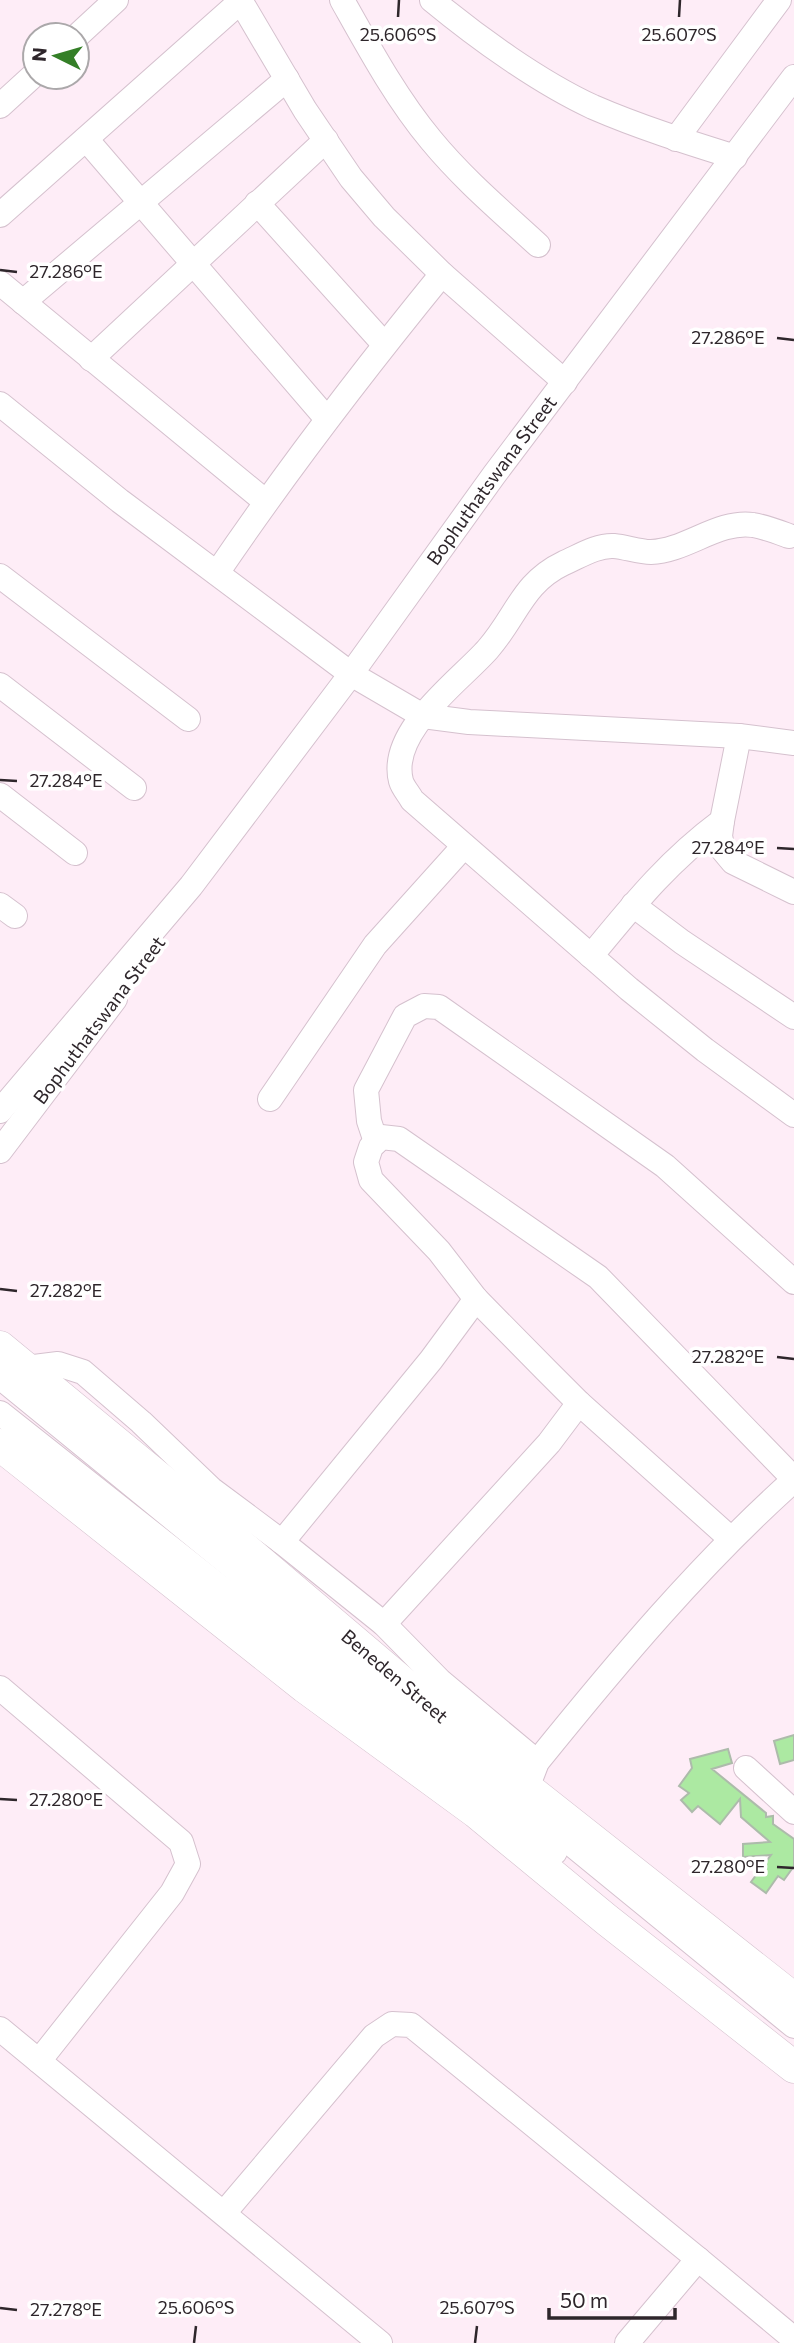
<svg xmlns="http://www.w3.org/2000/svg" width="794" height="2343" font-family="Commissioner,sans-serif">
  <rect width="100%" height="100%" fill="#feedf7"/>
  <path fill="#ace9a2" stroke="#adbbab" stroke-width="2" d="M794 1735V1760L780 1764 774 1741Z
    M728 1749 732 1763 712 1769 766 1813V1817L773 1816V1824L794 1839V1866L784 1880 778 1876 766 1893 751 1882 771 1855 743 1857V1844L770 1842 741 1817 740 1799 720 1824 698 1806 692 1812 681 1800 689 1793 679 1786 692 1768 690 1759Z"/>
  <g fill="none" stroke-linecap="round" stroke-linejoin="round">
    <defs>
      <g id="minor">
        <path d="M240 0 305 110 351 178 384 217 442 274 565 382"/>
        <path d="M342 0C369 48 396 98 431 140 463 179 501 211 538 245"/>
        <path d="M432 0C478 38 539 82 593 107 639 127 687 142 735 157"/>
        <path d="M77 36 116 0"/>
        <path d="M0 106 35 74"/>
        <path d="M86 139 327 419"/>
        <path d="M676 139 779 0"/>
        <path d="M257 203 384 344"/>
        <path d="M0 215 241 1"/>
        <path d="M0 283 266 502"/>
        <path d="M23 302 287 79"/>
        <path d="M91 359 326 140"/>
        <path d="M0 404 120 501 351 674 423 716 469 722 739 736 794 743"/>
        <path d="M789 536C778 532 765 527 753 525 718 520 686 551 651 552 639 552 626 547 614 546 597 545 580 556 564 563 522 583 517 616 488 649 460 681 388 731 401 781 403 788 409 794 412 800L629 989 705 1050 794 1115"/>
        <path d="M217 573C287 470 363 371 442 274"/>
        <path d="M0 576 188 719"/>
        <path d="M0 685 134 788"/>
        <path d="M739 736 722 821 720 836 723 850 733 862 794 892"/>
        <path d="M0 795 75 853"/>
        <path d="M0 905 15 916"/>
        <path d="M633 905 682 942 794 1017"/>
        <path d="M591 956C633 905 668 861 722 821"/>
        <path d="M270 1099 375 945 464 846"/>
        <path id="s1" d="M0 1111 191 886 351 674 494 475 794 77"/>
        <path d="M376 1142 369 1121 366 1090 405 1016 424 1006 439 1007 665 1166 794 1282"/>
        <path d="M0 1151 115 999"/>
        <path d="M26 1368 58 1364 83 1372 141 1422 211 1489 282 1542 384 1624 440 1681 537 1762"/>
        <path d="M0 1377 794 2026"/>
        <path d="M0 1413 555 1852"/>
        <path d="M731 1539 579 1403 546 1370 476 1299 439 1251 371 1180 366 1162 371 1147 381 1137 399 1139 598 1277 794 1479"/>
        <path d="M282 1542 431 1360 476 1299"/>
        <path d="M384 1624 549 1443 579 1403"/>
        <path d="M0 1688 181 1842 188 1864 172 1893 39 2061"/>
        <path d="M746 1768 794 1812"/>
        <path d="M532 1775 537 1762C617 1663 699 1565 794 1480"/>
        <path d="M0 2029 380 2343"/>
        <path d="M224 2213 374 2036 392 2024 411 2025 698 2259 794 2339"/>
        <path d="M627 2343 698 2259"/>
      </g>
      <g id="major">
        <path id="s2" d="M0 1347 250 1553 528 1789 794 1999"/>
        <path d="M0 1445 305 1687 476 1812 607 1920 794 2067"/>
      </g>
    </defs>
    <use href="#minor" stroke="#d5c1ce" stroke-width="26"/>
    <use href="#major" stroke="#d5c1ce" stroke-width="33"/>
    <use href="#minor" stroke="#fff" stroke-width="24"/>
    <use href="#major" stroke="#fff" stroke-width="32"/>
  </g>
  <path fill="none" stroke="#2e262b" stroke-width="2.5" d="M398 17 399 0M679 17 680 0M0 270 17 272M777 338 794 340M0 780 17 781M777 848 794 849M0 1289 17 1291M777 1357 794 1359M0 1799 17 1800M777 1867 794 1868M0 2308 17 2310M194 2343 196 2326M475 2343 477 2326"/>
  <g text-anchor="middle" stroke-width="7" stroke-linejoin="round" paint-order="stroke">
    <g font-size="19" fill="#2e262b" stroke="#fff">
      <text dy="7" stroke="none"><textPath href="#s1" startOffset="800">Bophuthatswana Street</textPath></text>
      <text transform="translate(99 1020) rotate(-53)" y="7">Bophuthatswana Street</text>
      <text dy="7" stroke="none"><textPath href="#s2" startOffset="514">Beneden Street</textPath></text>
    </g>
  </g>
  <g font-size="18" text-anchor="middle" fill="#2e262b" stroke="#fff" stroke-width="7" stroke-linejoin="round" paint-order="stroke">
    <text x="398" y="41">25.606°S</text>
    <text x="679" y="41">25.607°S</text>
    <text x="66" y="278">27.286°E</text>
    <text x="728" y="344">27.286°E</text>
    <text x="66" y="787">27.284°E</text>
    <text x="728" y="854">27.284°E</text>
    <text x="66" y="1297">27.282°E</text>
    <text x="728" y="1363">27.282°E</text>
    <text x="66" y="1806">27.280°E</text>
    <text x="728" y="1873">27.280°E</text>
    <text x="196" y="2314">25.606°S</text>
    <text x="477" y="2314">25.607°S</text>
    <text x="66" y="2316">27.278°E</text>
  </g>
  <g transform="translate(56 56) rotate(275)"><circle r="33" fill="#ffffff" stroke="#aba8aa" stroke-width="2"/>
  <path d="M0-5L12 26L0 18L-12 26Z" fill="#347f27"/>
  <text y="-10" font-size="19" font-weight="bold" text-anchor="middle" fill="#2e262b">N</text>
  </g>
  <path d="M549 2308v10h126v-10" fill="none" stroke="#2e262b" stroke-width="3.5"/>
  <text x="560" y="2308" font-size="21" fill="#2e262b" stroke="#ffffff" stroke-width="5" paint-order="stroke">50 m</text>
</svg>
